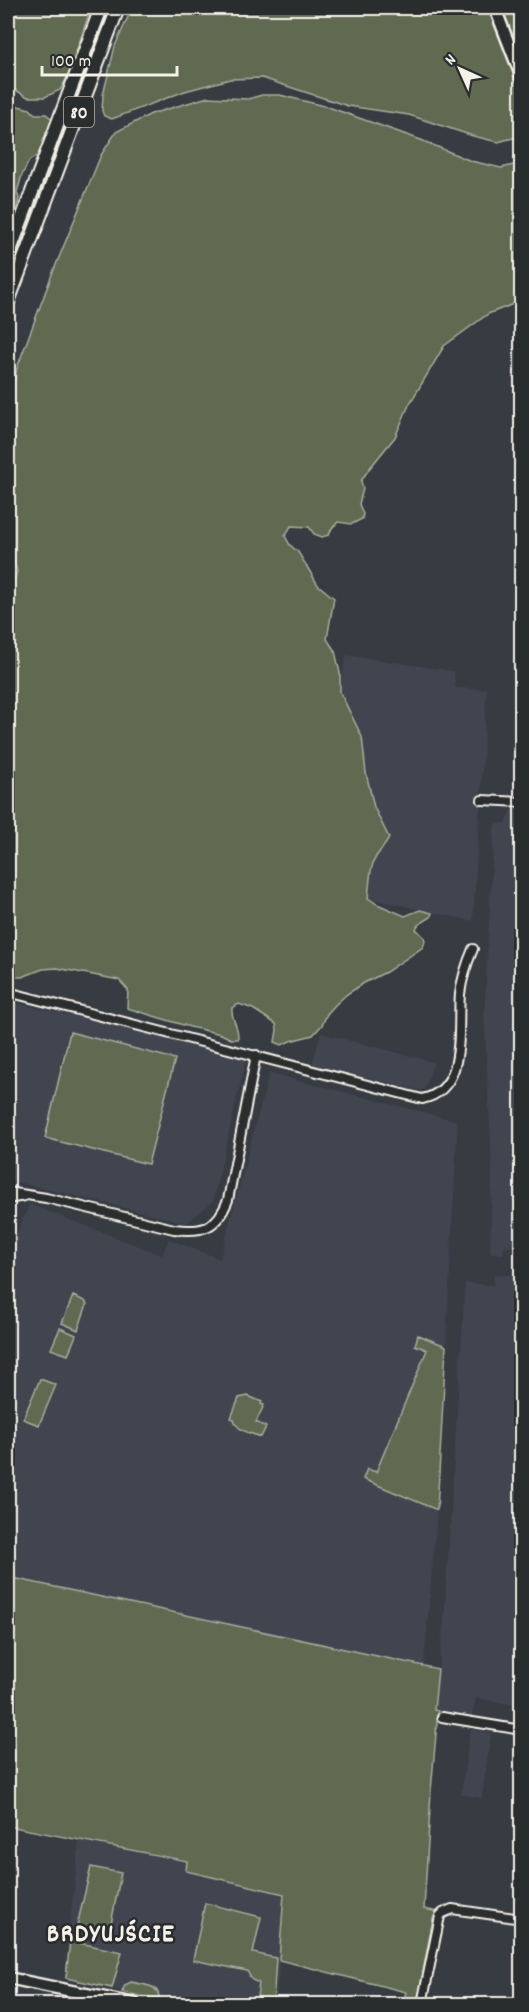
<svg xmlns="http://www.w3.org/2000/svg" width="529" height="2012" font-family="Dekko,sans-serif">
  <rect width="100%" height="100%" fill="#373b42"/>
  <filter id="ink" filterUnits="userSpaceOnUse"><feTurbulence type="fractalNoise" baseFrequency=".0167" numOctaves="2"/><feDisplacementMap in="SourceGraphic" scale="12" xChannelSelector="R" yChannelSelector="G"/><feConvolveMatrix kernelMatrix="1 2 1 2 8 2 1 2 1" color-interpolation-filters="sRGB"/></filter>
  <g filter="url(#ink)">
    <path fill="#404550" d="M346 655 454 671 455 688 487 689 473 921 362 897 363 737 340 691Z
      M513 806 522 807V1253L518 1254 519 1247 504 1246 503 1254 490 1253 492 1165 484 1016 494 825 506 823Z
      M8 1001 247 1056 213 1201 187 1223 8 1180Z
      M321 1033 434 1062 425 1089 417 1090 312 1064Z
      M269 1073 458 1121 437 1510 424 1666 8 1577V1255L29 1204 162 1255 169 1239 220 1259Z
      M494 1274 521 1276V1706L476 1698 472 1715 434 1710 444 1619 465 1283 493 1285Z
      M470 1729 491 1733 482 1798 461 1794Z
      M79 1841 187 1861 186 1871 284 1894 276 2004H179L64 1979Z"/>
    <path fill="#5e6a51" stroke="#a9ae9c" stroke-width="1.5" d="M8 8H91L68 76 60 90 45 97H28L8 86Z
      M106 8H113L77 101 72 103Z
      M132 8H489L521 94V136L498 142 473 136 409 115 348 106 262 78 230 79 185 91 112 119 104 116 102 111 103 95 115 46Z
      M499 8H521V51L507 33Z
      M262 95H280L328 107 421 140 471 161 501 168 522 163 521 301 488 314 444 346 409 405 395 437 369 469 361 481 363 489 359 504 363 514 362 519 352 524 338 522 332 528 329 535 322 537 314 534 309 527 291 526 285 536 290 545 298 552 318 585 334 598 327 639 335 651 340 673V692L362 737 366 773 374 807 389 838C386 845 382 848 378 854 369 865 370 884 368 898L377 904 405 916 420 910 432 913 431 917 418 925 416 929 424 937 425 941 423 947 386 972 364 983 347 994 335 1005 327 1014 322 1025 313 1035 290 1041 282 1045 275 1042 277 1030 276 1024 253 1009 239 1004 232 1008C231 1021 239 1025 238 1039H231L221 1034 190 1027 127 1008 128 990 119 980 57 968 43 969 22 977H8V600L17 571 8 544V410L17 368 51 277 101 155 116 132 151 114 208 97 248 99Z
      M8 99 18 106 30 109 35 114H46L51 118 53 125 50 133 47 135 40 154 29 161 22 175 17 192 19 198 17 208 14 215 8 221Z
      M64 120 68 126 8 287V270Z
      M70 1032 175 1059 148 1164 45 1138Z
      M73 1296 85 1301 87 1304 78 1330 62 1323Z
      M60 1328 76 1335 68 1355 51 1349Z
      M418 1335 446 1346 437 1510 363 1479 367 1469 376 1472 427 1350 415 1345Z
      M40 1379 56 1385 39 1425 23 1419Z
      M248 1396 262 1402 261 1404 264 1405 256 1422 266 1427 261 1437C251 1433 236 1431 234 1419L231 1418 239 1398Z
      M8 1577 438 1669 434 1710 438 1711 431 1791 424 1909 438 1912 433 1918 417 2004H403L406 1992 279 1960 284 1894 186 1871 187 1861 8 1826Z
      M91 1867 121 1873 109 1934 77 1926Z
      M205 1903 261 1917 253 1953 276 1958 273 2004H256L259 1983 252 1980 247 1971 193 1960Z
      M70 1941 122 1952 112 1988 66 1978Z
      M131 1982C144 1985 160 1984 159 2000L122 1992 125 1985Z"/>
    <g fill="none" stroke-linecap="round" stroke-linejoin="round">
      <defs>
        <path id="street" d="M482 800 522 802
          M8 992 422 1099C468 1090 457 1028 460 994 462 978 467 963 473 949
          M8 1192 46 1198 174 1229C203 1233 217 1228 228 1200L256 1055
          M8 1199 24 1196
          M442 1717 522 1730
          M422 2004 440 1916 443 1913 452 1909 522 1919"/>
        <path id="secondary" d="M495 8 522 78
          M8 1978 135 2004"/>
        <path id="primary" d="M8 256 101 8
          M8 302 118 8"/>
      </defs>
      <use href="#street" stroke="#f4f1e8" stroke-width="12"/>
      <use href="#secondary" stroke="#f4f1e8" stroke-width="15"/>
      <use href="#primary" stroke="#f4f1e8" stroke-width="16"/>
      <use href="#street" stroke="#2a2d2e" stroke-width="8"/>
      <use href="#secondary" stroke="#2a2d2e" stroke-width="10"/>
      <use href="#primary" stroke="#2a2d2e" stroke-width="12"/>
    </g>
  </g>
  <g text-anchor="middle" stroke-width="5" stroke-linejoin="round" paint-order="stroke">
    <rect fill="#2a2d2e" stroke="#b7b6b0" stroke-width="1.5" x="64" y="97" width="30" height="30" rx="4.5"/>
    <g font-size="18" font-weight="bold" fill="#f4f1e8">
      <text x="79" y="118">80</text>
    </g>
    <g font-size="26" font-weight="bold" letter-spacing="1.5" fill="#f4f1e8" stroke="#2a2d2e">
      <text x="111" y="1941">BRDYUJŚCIE</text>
    </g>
  </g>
  <rect width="529" height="2012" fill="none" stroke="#2a2d2e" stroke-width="30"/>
  <rect x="15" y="15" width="499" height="1982" fill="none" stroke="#f4f1e8" stroke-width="2" filter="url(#ink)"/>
  <g transform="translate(460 69) rotate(315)" stroke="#2a2d2e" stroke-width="4.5" paint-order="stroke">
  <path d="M0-4.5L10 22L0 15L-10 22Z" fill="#f4f1e8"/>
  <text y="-9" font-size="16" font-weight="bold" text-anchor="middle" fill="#f4f1e8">N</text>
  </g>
  <path d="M42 66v9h135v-9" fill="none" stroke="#f4f1e8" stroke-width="3"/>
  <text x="51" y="66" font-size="18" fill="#f4f1e8" stroke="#2a2d2e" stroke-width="4.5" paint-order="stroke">100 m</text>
</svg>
